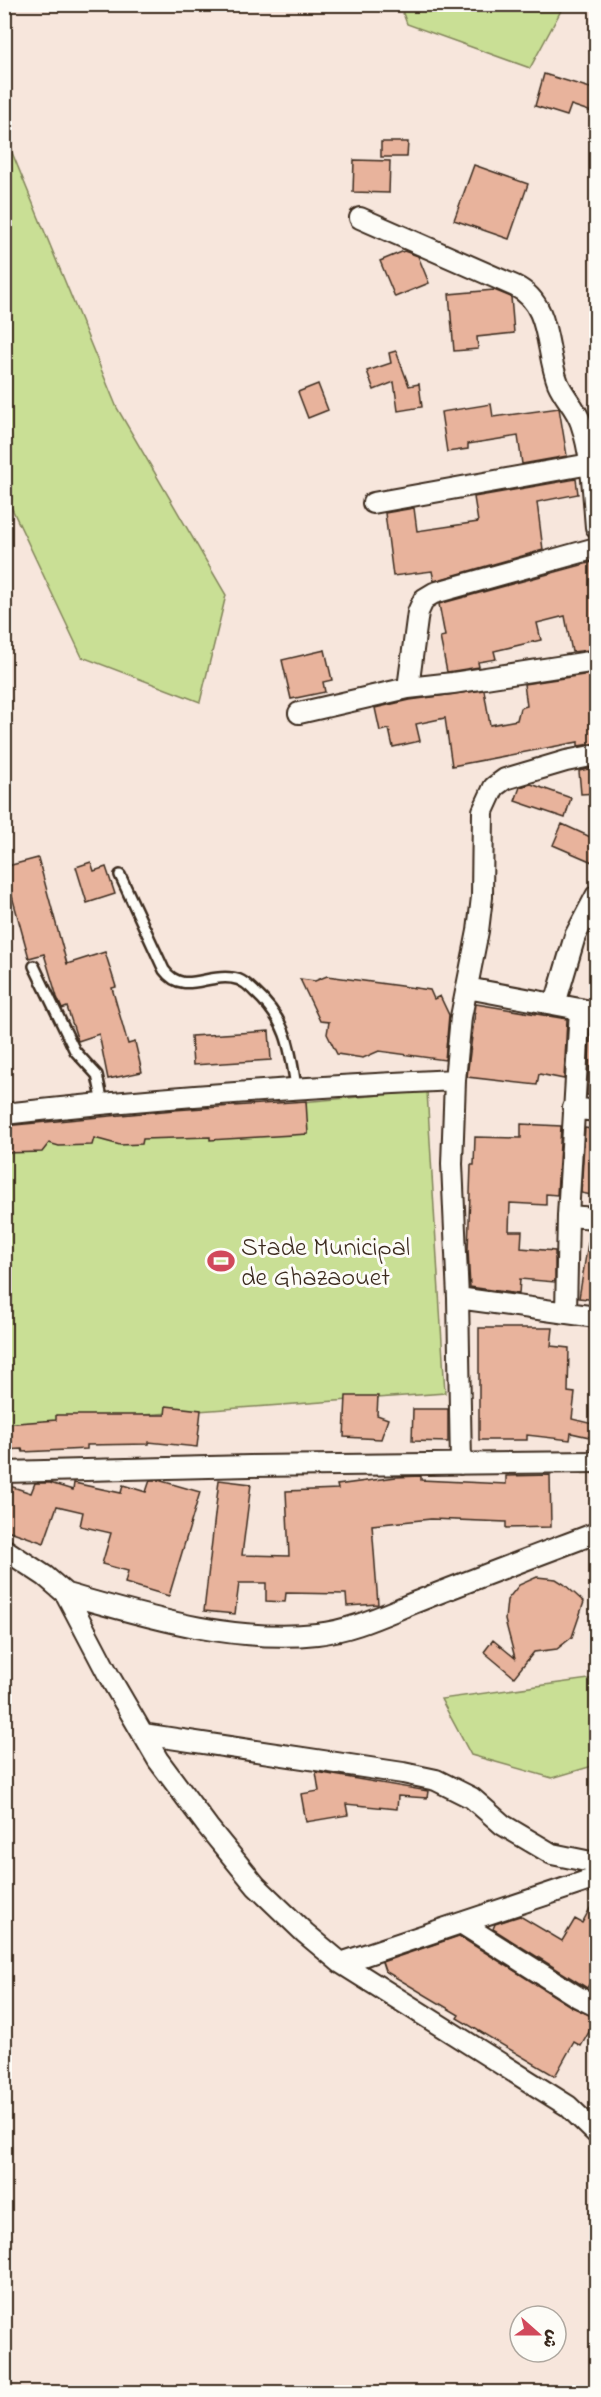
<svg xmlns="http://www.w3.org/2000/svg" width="601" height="2397" font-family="'Indie Flower','Playpen Sans Arabic',sans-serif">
  <rect width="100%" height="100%" fill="#f7e6dc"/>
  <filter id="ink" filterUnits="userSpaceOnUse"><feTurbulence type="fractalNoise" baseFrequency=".0167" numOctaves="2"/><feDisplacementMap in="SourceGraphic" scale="12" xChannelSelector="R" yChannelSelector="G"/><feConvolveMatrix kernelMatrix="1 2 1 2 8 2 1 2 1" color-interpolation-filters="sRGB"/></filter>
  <g filter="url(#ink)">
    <path fill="#c9df95" stroke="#82845a" stroke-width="1.5" d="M400 5V4L564 5 530 68 407 24Z
      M4 133 117 408 226 595 200 702 82 657 5 494Z
      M427 1091 445 1393 5 1425V1128Z
      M596 1678V1765L552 1778 471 1755 441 1699Z"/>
    <path fill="#e8b39c" stroke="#3b2a1e" stroke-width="1.5" d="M544 74 597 90 592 112 571 105 567 116 535 106Z
      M381 142H408L407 157H381Z
      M354 160 390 161 389 193 353 192Z
      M474 165 528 184 509 239 454 220Z
      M404 251 418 256 429 283 395 297 380 261Z
      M494 290 511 297 514 333 477 337 478 349 454 351 449 294Z
      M396 351 409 386 419 384 422 407 398 411 394 382 374 390 367 371 391 363 389 353Z
      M318 384 328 410 308 418 298 392Z
      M491 404 493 417 559 408 567 456 522 464 518 436 468 444V449L447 452 441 412Z
      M576 479 578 494 537 502 543 550 434 581 432 571 393 576 385 513 414 508 417 531 478 522 474 497Z
      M596 561 597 649 572 652 565 616 537 623 541 640 494 651 496 659 478 662 479 667 447 672 440 637 445 636 439 604Z
      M325 650 332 680 323 682 325 692 291 699 282 660Z
      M597 673V743L578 746V742L452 766 445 718 416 724 420 741 393 747 389 729 380 731 375 708 410 700 484 690 490 725 517 720 520 708 527 706 524 684Z
      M597 767V793L581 794 579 771Z
      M531 784 571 798 565 818 515 801 520 787Z
      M562 824 597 840V864L553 845Z
      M38 858 67 964 105 952 116 987 112 988 128 1044 135 1042 142 1072 108 1079 99 1034 78 1041 67 1007 62 1009 57 997 44 954 29 958 4 867Z
      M91 862 94 871 106 867 115 894 87 903 76 867Z
      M327 976 430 990 434 999 440 996 449 1015 445 1060 379 1051 363 1058 337 1054 327 1034 329 1022 320 1021 300 979 315 981Z
      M476 1004 567 1019 564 1079 539 1074 537 1085 467 1077Z
      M591 1023 597 1024V1096L587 1095Z
      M269 1031 271 1060 193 1065 191 1036Z
      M306 1101 308 1134 210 1140V1137L143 1139 142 1144 120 1145 94 1138 92 1145 59 1146 49 1143 42 1152 4 1153V1126L174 1110Z
      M521 1124 561 1126 557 1195 546 1194V1205L510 1203 509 1231H522L521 1248 555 1251V1282L520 1279 519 1294 470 1287 468 1250 471 1165H474L475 1137 521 1138Z
      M585 1128 597 1130V1196L581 1193Z
      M588 1243H597V1300L579 1298Z
      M479 1328H553L551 1346 569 1348 568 1392 575 1393 572 1419 597 1425 594 1438 571 1433 570 1440 527 1435V1440H479Z
      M346 1396H378L377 1415 388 1419 381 1439 344 1437Z
      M166 1406 201 1410 197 1447 149 1442V1444L87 1445V1449L23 1452 22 1449 4 1450V1424L56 1420V1415H165Z
      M413 1409H448V1442L412 1441Z
      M550 1475 551 1527 506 1528V1522L431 1519 372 1525 378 1604 347 1606 346 1594 286 1593 285 1602 266 1601V1583H239L235 1614 204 1611 219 1480 251 1484 242 1555 289 1556 286 1491 338 1489 337 1485 396 1477 421 1476V1480L506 1484V1476Z
      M150 1480H158L200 1492 169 1596 125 1583 128 1571 102 1564 111 1533 80 1526 83 1512 57 1506 44 1543 4 1529V1484L31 1493 35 1483H50L73 1490 74 1483 121 1493 123 1485 146 1492Z
      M537 1577 556 1579 564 1584 584 1602 572 1637 557 1649 534 1652 514 1677 484 1652 493 1640 515 1658 505 1620 507 1600 519 1585Z
      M316 1772 428 1791 427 1798 398 1796 397 1809 346 1804 348 1815 306 1822 301 1794 319 1791Z
      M597 1896V1970L587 1988 493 1929 495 1924 520 1916 562 1941 575 1919 582 1923Z
      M459 1936 572 2007 597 2018 581 2046 574 2042 555 2076 457 2018 459 2015 385 1971 382 1962Z"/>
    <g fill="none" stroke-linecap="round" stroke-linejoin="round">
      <defs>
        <path id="lane" d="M120 875 164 970C183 996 207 973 232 978 242 979 249 986 255 992 287 1021 290 1047 296 1087
          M34 966 75 1051 97 1075 103 1103"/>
        <path id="street" d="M360 218 515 286C552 304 545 350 558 383 564 397 576 408 581 423 592 455 593 492 596 527
          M373 503 590 464
          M408 688 418 612 424 599 434 593 596 548
          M299 713 408 688 453 683 596 661
          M467 988 596 1012
          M555 1004 575 936 596 896
          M573 1108 596 1111
          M4 1114C154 1097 304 1087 455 1080
          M568 1216 596 1218
          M458 1298 596 1317
          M566 1312 568 1216 580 1009
          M461 1464 458 1298 452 1164 455 1080 461 1017 478 931 482 897 483 811 494 787 505 779 566 761 596 755
          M4 1472 250 1466 596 1462
          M4 1549 45 1576 66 1594 109 1676 158 1760 208 1827 256 1886 305 1933 341 1963 568 2106 596 2133
          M66 1594C148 1617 232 1643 317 1634 355 1630 387 1613 421 1600 479 1577 538 1555 596 1533
          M143 1734 403 1773 436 1780 472 1798 503 1825 552 1854 596 1863
          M461 1923 578 1997 596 2006
          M341 1963 596 1878"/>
      </defs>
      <use href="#lane" stroke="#3b2a1e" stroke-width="14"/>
      <use href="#street" stroke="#3b2a1e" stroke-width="24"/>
      <use href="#lane" stroke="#fdfcf7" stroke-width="9"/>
      <use href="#street" stroke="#fdfcf7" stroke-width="20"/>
    </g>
  </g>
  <defs>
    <symbol id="stadium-bare" viewBox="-9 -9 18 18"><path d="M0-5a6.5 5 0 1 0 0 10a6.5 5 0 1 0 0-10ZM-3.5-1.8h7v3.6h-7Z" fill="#d1495b" stroke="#fdfcf7" stroke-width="2.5" paint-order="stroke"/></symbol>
  </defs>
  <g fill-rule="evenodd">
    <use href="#stadium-bare" x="202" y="1242" width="38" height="38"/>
  </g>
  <g text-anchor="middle" stroke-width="6" stroke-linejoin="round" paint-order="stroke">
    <g font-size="26" fill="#3b2a1e" stroke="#fdfcf7" text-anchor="start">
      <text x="241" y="1255">Stade Municipal<tspan x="241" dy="30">de Ghazaouet</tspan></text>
    </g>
  </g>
  <rect width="601" height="2397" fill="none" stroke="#fdfcf7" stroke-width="24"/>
  <rect x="12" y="12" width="577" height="2373" fill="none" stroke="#3b2a1e" stroke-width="2" filter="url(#ink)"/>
  <g transform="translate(538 2334) rotate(111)"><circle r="28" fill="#fdfcf7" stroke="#afa8a0" stroke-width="1.5"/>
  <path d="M0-4.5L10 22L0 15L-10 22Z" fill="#d1495b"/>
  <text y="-9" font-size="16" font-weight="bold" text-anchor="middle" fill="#3b2a1e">ش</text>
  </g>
</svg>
